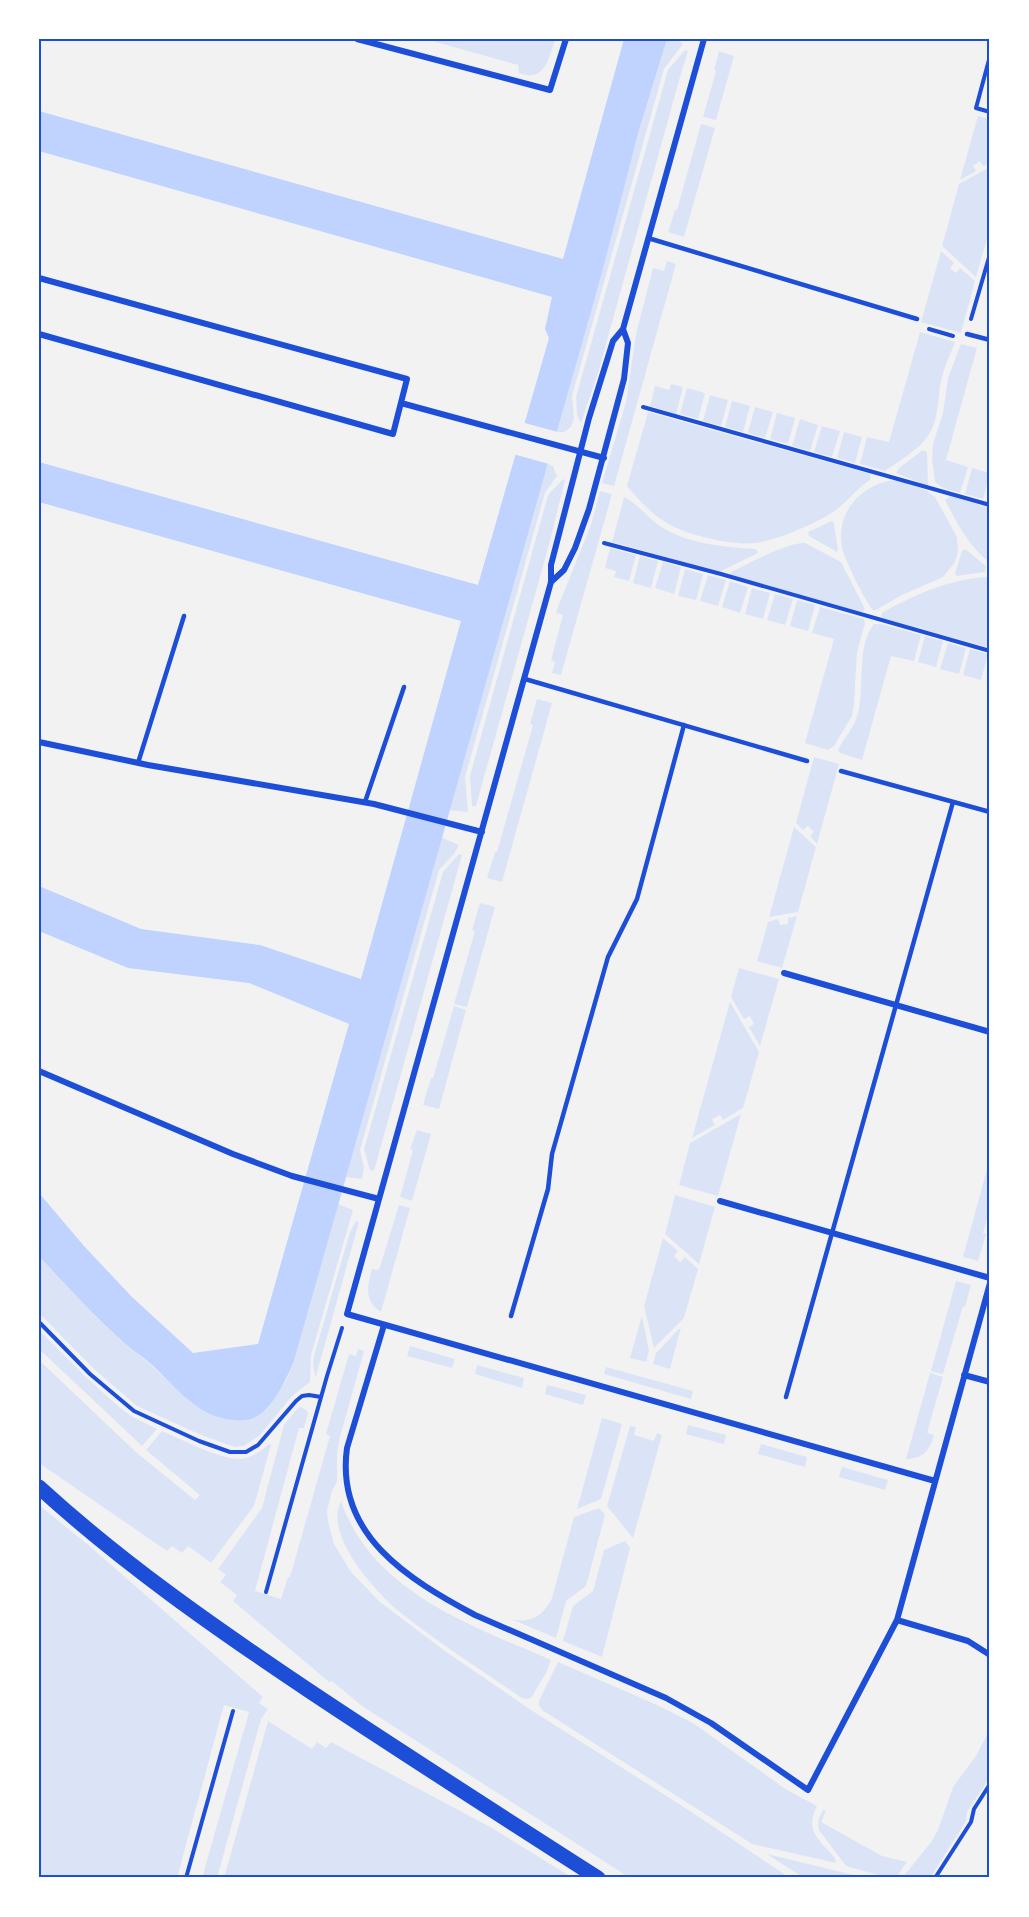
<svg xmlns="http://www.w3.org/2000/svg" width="1029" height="1917" font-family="'Nunito Sans',sans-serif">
  <rect width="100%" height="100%" fill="#f2f2f2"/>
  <path fill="#dbe4f7" d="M425 39H555C549 58 545 83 519 73L518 65Z
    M667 39H676L683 44 664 69 572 396 574 419 571 427 564 432H557L639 130Z
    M685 50 688 51 680 77 598 373 581 423 577 415 576 397 668 70Z
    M719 51 734 56 716 120 703 117 716 71 714 70Z
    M978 116 990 119V163L983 166 980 161 973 166 976 171 960 180Z
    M701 124 715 128 684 237 668 232 675 210H677Z
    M990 167V229L976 277 942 246 959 184Z
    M941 251 954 263 950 268 956 273 960 268 975 281 961 333 921 322Z
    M667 261 676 264 614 486 602 483 626 402 636 334 653 268 664 271Z
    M920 332 955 342C951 353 945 365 942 377 937 396 940 419 928 436 917 451 899 461 885 471L860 464 867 437 889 442Z
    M961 344 977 348 946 460 968 467 960 493 943 488 935 482 932 459 933 444 943 413 948 378Z
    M671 384 683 387 676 414 650 406 655 386 669 390Z
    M687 388 705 393 698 419 680 414Z
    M710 395 728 400 721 426 703 421Z
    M732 401 750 406 743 432 725 427Z
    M755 407 773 412 765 438 748 433Z
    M648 412 870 474V480C857 488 848 501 836 510 818 523 777 540 756 543 733 546 686 535 667 523 651 514 639 500 627 486Z
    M777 413 795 418 788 444 770 439Z
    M800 419 818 425 810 451 792 446Z
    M822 426 840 431 832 457 814 452Z
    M844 432 862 437 855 463 837 458Z
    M923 450 927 452 928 486 896 473 899 468Z
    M548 464 553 466 556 475 558 474 545 493 465 777 468 812 449 810Z
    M972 468 990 473 983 499 965 494Z
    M563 479 565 480 550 541 476 806H472L470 776 548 495Z
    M897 480 925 490 935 497 957 537 958 552 955 562 943 577 902 595 876 610H873C865 601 844 559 842 547 835 512 863 482 897 480Z
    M600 491 612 494 561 675 552 673 555 662 551 660 563 615 556 613 559 604 591 525Z
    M950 496 990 508V563C967 544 958 525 945 500Z
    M624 497C638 504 647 517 660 526 687 544 725 547 756 549L758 553 719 572 612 542Z
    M832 521 834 523 838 550 837 552 809 536 808 532Z
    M805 543 841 562 865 609 864 611 861 612 730 575 731 572C750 563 785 543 805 543Z
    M610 548 636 555 629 581 614 577 616 571 605 568Z
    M965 549 986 566 985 572 956 576 955 573 962 551Z
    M640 556 658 561 651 588 633 583Z
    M663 562 681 567 674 594 655 588Z
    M685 569 703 574 696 600 678 596Z
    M708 575 726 580 718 606 700 601Z
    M990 577V648L882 618 881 616 883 612C917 594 951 578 990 577Z
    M730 581 748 587 740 613 722 607Z
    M752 588 770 593 763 619 745 614Z
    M775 594 793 599 785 625 767 620Z
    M797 600 815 605 808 631 790 626Z
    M820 607 864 619 865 623 857 653 854 704 852 716 834 746 828 750 805 743 834 639 812 633Z
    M874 624H881L921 635 914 661 891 656 862 760 840 753 838 750C844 737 855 727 858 713 865 686 856 646 874 624Z
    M925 636 943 641 936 667 918 662Z
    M948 643 966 648 959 674 940 669Z
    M970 649 988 654 981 680 963 675Z
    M537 699 552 703 502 882 487 878 495 852H497L533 725 530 724Z
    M814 757 839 764 817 844 810 836 814 832 808 826 803 830 796 823Z
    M794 827 816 847 798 912 769 917Z
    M441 837 459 845 454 854 439 870 360 1150 364 1168 362 1179 346 1177Z
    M459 854 462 855 374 1171 370 1170 364 1149 368 1135 443 872Z
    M480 903 495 907 467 1007 454 1004 475 931 472 930Z
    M797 916 782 968 757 961 768 922 778 919 780 925 788 924V918Z
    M739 968 779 979 760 1046 749 1027 754 1024 750 1016 744 1019 731 997Z
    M730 1002 759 1052 743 1108 723 1120 720 1115 712 1119 715 1125 692 1138Z
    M454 1006 466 1010 439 1109 423 1105 431 1078H433Z
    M741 1114 718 1196 679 1185 690 1143Z
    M417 1130 431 1134 412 1201 400 1197 413 1150 410 1149Z
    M990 1158V1208L983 1233 986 1234 978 1261 963 1257Z
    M675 1195 715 1207 699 1264 665 1234Z
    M338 1204 353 1210 311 1355 310 1382 292 1396 260 1435 244 1446 235 1447 201 1435 137 1406 94 1369 39 1313V1256L98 1319 121 1340 149 1363 177 1389 267 1407 286 1381 294 1361Z
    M399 1205 410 1208 381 1312C364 1301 367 1287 372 1269L379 1270Z
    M356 1221 359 1222 316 1376H315L313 1364 314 1356 350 1232Z
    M663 1238 678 1251 674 1256 680 1262 685 1257 698 1269 684 1318 654 1348 644 1306Z
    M956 1281 971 1285 965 1307 963 1306 943 1374 931 1371Z
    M642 1316 649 1351 646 1362 630 1358Z
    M681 1327 670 1369 653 1364 656 1353Z
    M39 1330 87 1378 118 1406 131 1416 157 1429 142 1446 39 1349Z
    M410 1346 455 1359 452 1368 407 1356Z
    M358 1349 364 1351 340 1437 337 1453V1481L332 1491 327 1511 328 1521 334 1544 351 1572 380 1602 445 1651 531 1710 687 1809 790 1878H630L362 1706 332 1681 329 1682 233 1601 237 1595 220 1582 226 1575 218 1569 262 1508 284 1425 297 1409 301 1407 306 1410 308 1413 304 1428H299L255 1591 281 1599 288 1577H290L330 1436 326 1434 349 1354 356 1356Z
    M39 1360 137 1453 195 1500 200 1495 146 1450 162 1431C181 1439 221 1460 241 1459 252 1458 261 1451 269 1444L271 1445 254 1506 211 1563 188 1546 182 1553 172 1546 167 1551 39 1463Z
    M477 1365 524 1378 522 1388 475 1374Z
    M606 1367 693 1391 691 1399 604 1374Z
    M930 1373 943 1377 927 1433 934 1435C930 1450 923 1459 906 1459Z
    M547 1385 586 1395 583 1405 545 1394Z
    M602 1418 622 1424 601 1499 577 1509Z
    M688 1425 726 1435 724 1444 686 1434Z
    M630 1426 636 1427 634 1435 654 1441 657 1433 662 1435 633 1538 607 1506Z
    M761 1444 807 1457 805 1467 758 1454Z
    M842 1467 888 1480 885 1490 839 1477Z
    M341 1501C372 1592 471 1625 551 1660L546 1673 531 1698 525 1699 520 1697C479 1668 435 1641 396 1609 372 1588 324 1534 341 1501Z
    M39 1505 87 1544 263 1697 259 1703 268 1709 261 1719 217 1878H202L249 1712 224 1705 177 1878H39Z
    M599 1508 605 1515 586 1586 566 1601 556 1638 511 1619C531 1624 544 1615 552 1598L574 1517Z
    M625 1541 630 1548 602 1657 563 1641 573 1606 593 1591 604 1550Z
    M558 1662 655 1704 693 1723 787 1790 817 1806C804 1831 820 1840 835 1858L836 1863 752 1844 542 1710 539 1705V1701Z
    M268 1721 312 1749 317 1742 326 1748 331 1742 492 1828 573 1878H224Z
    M990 1729V1777L967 1812 966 1821 930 1878H902L932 1841 938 1830 953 1787 976 1756Z
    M823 1810 826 1811 821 1822 882 1856 907 1862 896 1878H889L846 1866 819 1830C817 1822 819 1817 823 1810Z
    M767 1854 866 1878H804Z"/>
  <path fill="#bfd3fe" d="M624 39H667L639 130 601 276 294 1361C287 1378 271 1413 251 1419 240 1422 226 1420 215 1416 190 1407 171 1382 151 1364 141 1355 129 1348 119 1338 91 1313 65 1284 39 1256V1193L84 1246 132 1297 193 1353 258 1344 349 1024 249 983 128 968 39 931V886L141 929 260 945 361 979 461 621 39 502V462L478 585 549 338 545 329 552 297 39 151V111L563 259Z"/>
  <path fill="#f2f2f2" d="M521 422 558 432 549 464 513 454Z"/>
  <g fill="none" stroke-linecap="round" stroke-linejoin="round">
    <path stroke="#1d4ed8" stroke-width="4" d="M990 56 976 108 990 112
      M971 319 990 254
      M929 329 953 336
      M643 407 990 505
      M604 543 721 574 990 651
      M39 1322 90 1374 134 1411 199 1441 230 1452H246L258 1445 296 1401 302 1396 309 1395 321 1397
      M266 1592 327 1376 342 1328
      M186 1878 233 1711
      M935 1878 971 1822 974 1809 990 1784"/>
    <path stroke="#1d4ed8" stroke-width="4.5" d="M648 238 917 319
      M967 334 990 340
      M525 679 807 761
      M138 763 184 616
      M841 771 990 812
      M365 802 404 687
      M511 1316 548 1189 552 1154 608 957 637 899 684 725
      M786 1397 953 802"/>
    <path stroke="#1d4ed8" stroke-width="6" d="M357 39 550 90 566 39
      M704 39 623 329 613 341 589 418 551 565V582L347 1314 935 1481
      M39 278 407 379 393 434 39 334
      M401 403 604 458
      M551 582 564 570 575 548 589 509 624 379 628 343 623 329
      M39 742 148 765 374 804 482 832
      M784 973 990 1032
      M39 1071 233 1154 292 1176 379 1199
      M720 1201 990 1278
      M384 1325 347 1448C335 1535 408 1579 475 1615L666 1698 711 1723 808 1790 897 1620 990 1283
      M964 1375 990 1382
      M897 1620 968 1641 990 1655"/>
    <path stroke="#1d4ed8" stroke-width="15" d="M39 1487C122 1563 214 1627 308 1690 404 1754 501 1816 598 1878"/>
  </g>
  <rect width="1029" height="1917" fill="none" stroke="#ffffff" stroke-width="81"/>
  <rect x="40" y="40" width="948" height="1836" fill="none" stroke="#1d4ed8" stroke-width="2"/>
</svg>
